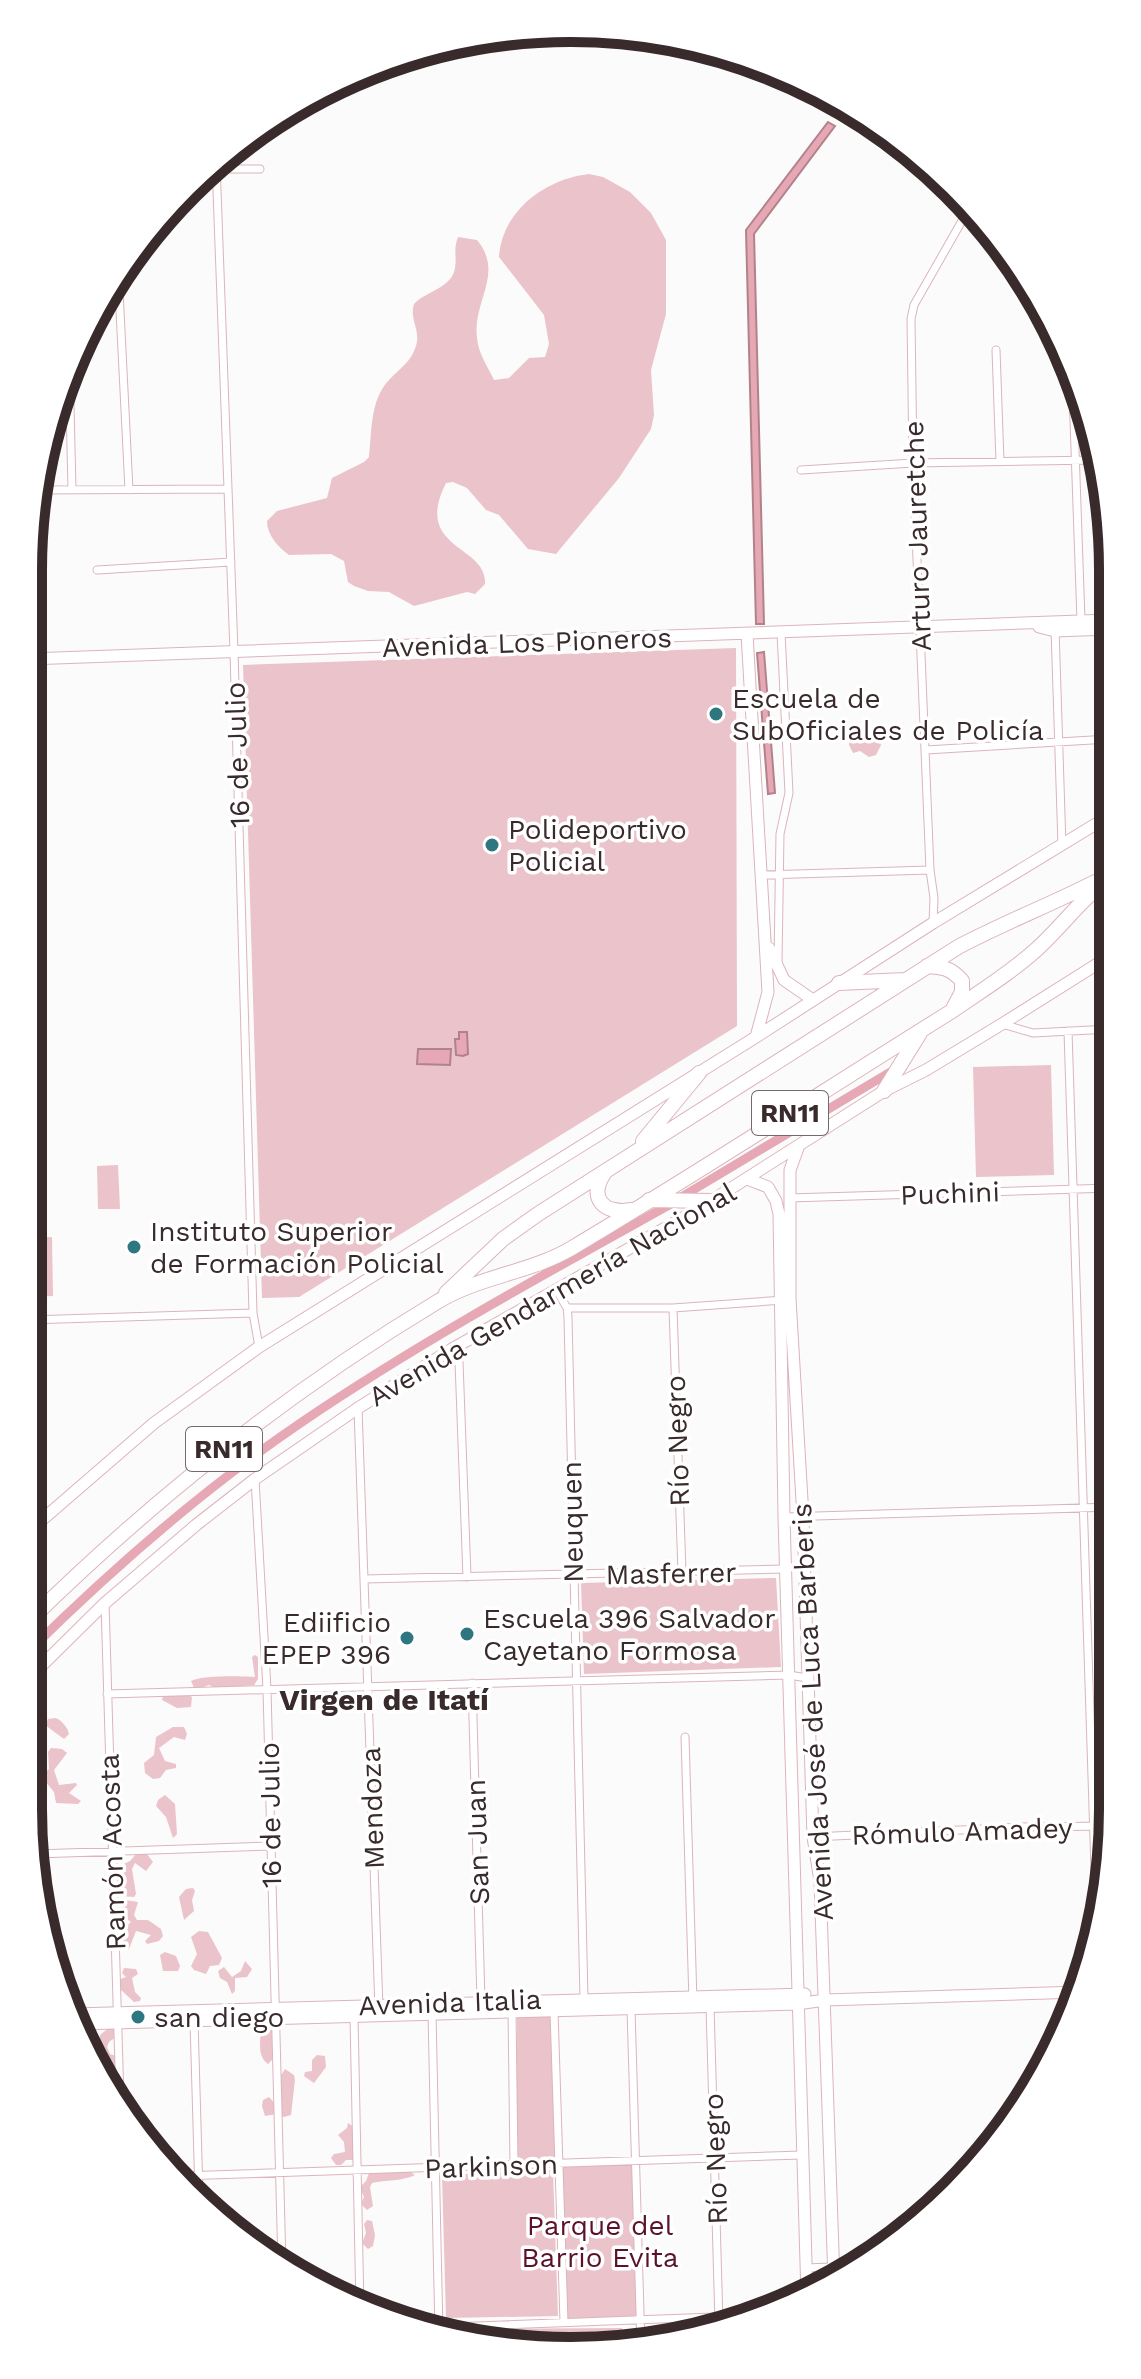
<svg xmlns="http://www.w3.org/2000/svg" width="1141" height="2379" font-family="'Work Sans',sans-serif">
  <rect width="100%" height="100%" fill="#fbfbfb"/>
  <path fill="#ebc3ca" d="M589 174 603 177 630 192 651 213 666 240V314L651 370 654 415 651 429 619 478 556 554 528 549 499 515 486 510 467 488 453 482 446 483C412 550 488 545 485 584L475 594 467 592 414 606 389 592 368 591 354 586 348 582 344 561 331 554 289 555C278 547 267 535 267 521L277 511 327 498 332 478 364 462 369 457C372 430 370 400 389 380 400 368 411 362 416 346 421 330 409 319 414 304 426 291 452 288 455 268 457 256 453 250 458 237L477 240C505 274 472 301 477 338 478 353 488 367 494 380L509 378 529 358 545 357 549 344 544 315 499 257C502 211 545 179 589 174Z
    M736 648 737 1026 299 1297 262 1298 243 665Z
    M862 732 880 738 881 745 876 755 869 757 860 751 853 753 849 745 850 738Z
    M1051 1065 1054 1175 976 1177 973 1067Z
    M118 1165 120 1209H98L97 1166Z
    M52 1237 53 1296 28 1297V1238Z
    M776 1578 781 1667 584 1674 581 1583Z
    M255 1655 258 1657V1679L254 1685 215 1688 209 1685 195 1690 191 1681C202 1675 242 1676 255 1677L252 1657Z
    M180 1691 192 1697 191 1707 177 1708 162 1700 163 1696Z
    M55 1718C61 1719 68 1728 69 1734L64 1739 45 1725 48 1719Z
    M173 1727H184L187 1734 185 1740 174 1737 159 1748 165 1761 176 1764V1768L166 1770 160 1778 153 1779 145 1773 144 1763 154 1755 156 1737Z
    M51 1748 62 1749 67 1753 54 1770 59 1785 76 1783 77 1785 69 1793 81 1801 78 1804 56 1803 54 1792 41 1776 49 1769 48 1752Z
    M165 1795 175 1804 177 1834 173 1838 166 1817 156 1806 158 1800Z
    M137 1853 147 1854 153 1862 146 1871 135 1863 132 1869 136 1894 134 1897 121 1896 116 1886 122 1876 120 1866 130 1861Z
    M193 1888 195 1891 192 1900 194 1911 184 1920 179 1897 186 1889Z
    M125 1900 138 1902 134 1915 137 1920H148L161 1929 163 1936 159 1941 147 1944 145 1941 151 1935 136 1931 129 1949 123 1950 121 1931 131 1922 123 1916 120 1909Z
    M199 1931 208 1932 222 1958 219 1965 210 1966 206 1974 194 1970 191 1966 197 1954 191 1937Z
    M165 1952 176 1956 180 1966 178 1971H163L160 1955Z
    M245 1961 252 1969 247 1977 235 1978V1991L232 1994 227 1982 220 1978 218 1971 224 1967 232 1977 241 1971Z
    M124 1968 136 1969 138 1974 132 1978 135 1992 141 1998 140 2001 134 2002 120 1989V1979L126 1977 122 1973Z
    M517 2015H550L556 2159 517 2161Z
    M111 2026 116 2030V2037L109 2042 107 2047 110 2054 116 2056 117 2071 103 2067 100 2056V2035Z
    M265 2026 273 2031 272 2060 268 2064C257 2056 261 2043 260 2032Z
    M317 2055 325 2056 326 2067 314 2083 304 2076 305 2072 312 2071V2060Z
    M285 2069 294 2075 295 2080 291 2115 284 2117 276 2114 265 2116 262 2106 263 2100 269 2097 277 2106H280V2077Z
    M348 2123 354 2127V2160H346L341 2165H336L331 2158 334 2154 345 2152 344 2142 338 2135 347 2128Z
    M635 2162 638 2317 567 2319 560 2165Z
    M553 2170 558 2316 446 2318 442 2175Z
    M409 2171 415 2175C404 2181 385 2180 372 2183L370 2187 373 2206 367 2210 361 2204 364 2197 360 2187 366 2181 369 2173Z
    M367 2220 372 2221 375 2235 373 2246 368 2249 362 2243 366 2233 364 2224Z
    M622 2328 623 2346 464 2340 443 2334V2329Z"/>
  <path fill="#e6a8b4" stroke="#b2828b" stroke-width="2" d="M828 122 835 126 754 234 764 624H756L746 230Z
    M764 652 775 793 768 794 757 653Z
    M459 1032H467L468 1054 463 1056 456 1055 455 1039H459Z
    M418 1049H451L450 1065 417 1064Z"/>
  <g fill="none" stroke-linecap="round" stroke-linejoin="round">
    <path stroke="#e6a8b4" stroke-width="9" d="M683 1196 892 1071
      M28 1652C113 1568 203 1489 302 1422 420 1342 545 1274 669 1205"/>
    <defs>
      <path id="street" d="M216 163 234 652 253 1313 259 1347
        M209 169H260
        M118 271 129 490
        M996 350 1000 462
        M69 364 72 489
        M1076 379 1073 392 1081 620
        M801 470 913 463 1098 460
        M36 490 228 489
        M97 570 231 562
        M1055 628 1062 846
        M926 750 1109 739
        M761 875 930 870
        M933 923 934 898 930 870 913 463 911 319 914 305 967 212
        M778 961 780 834 789 793 781 633
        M1002 1024 1033 1033 1110 1029
        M1068 1031 1097 1932
        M789 1198 1111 1188
        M556 1289 567 1308 568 1317 584 1998
        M567 1308H673L784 1300
        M673 1308 682 1573
        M28 1320 253 1313
        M452 1349 459 1362 467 1577
        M358 1408 379 2009
        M255 1479 267 1689 282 2266
        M784 1517 1112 1507
        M365 1579 785 1569
        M105 1603 120 2100
        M472 1683 481 2001
        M107 1694 789 1675 807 1678
        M685 1737 693 2001
        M813 1837 1022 1827 1111 1826
        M36 1854 271 1846
        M710 2005 719 2323
        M631 2009 641 2346
        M512 2011 514 2165
        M554 2011 564 2322
        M432 2014 439 2333
        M354 2017 360 2308
        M194 2021 199 2194
        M180 2176 802 2155
        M806 2268 857 2266
        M422 2328 740 2316"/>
      <path id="secondary" d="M1039 627 1055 631 1109 629
        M747 634 768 992 756 1037
        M28 659 1109 620
        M769 948 784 980 813 1000
        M798 1148 790 1170V1299L803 1517 813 1837 820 1881 834 2280
        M747 1179 768 1187 776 1201 779 1214 784 1517 807 2296
        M28 1532 154 1423 259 1347 756 1037 933 923 1109 816
        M28 1679 105 1603 196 1525 255 1479 358 1408 452 1349 697 1210 884 1091 926 1070 1002 1024 1110 956
        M73 2014 805 1994
        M79 2024 797 2004 825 2000 1079 1992"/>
      <path id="highway" d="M927 966C943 967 951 968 962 981V992L954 1007
        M839 983 905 980
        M884 1091 920 1033
        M643 1141 699 1073
        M605 1172C587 1198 604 1215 632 1210
        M649 1200 710 1201
        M446 1293 503 1239 538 1214 958 947C1003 923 1050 905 1095 882
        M28 1622C151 1501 289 1391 437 1302 479 1276 530 1273 572 1248 700 1172 825 1090 952 1011 981 991 1012 972 1038 948 1063 925 1082 898 1110 878"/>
    </defs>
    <use href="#street" stroke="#dcb4bc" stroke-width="9"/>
    <use href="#secondary" stroke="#dcb4bc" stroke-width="13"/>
    <use href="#highway" stroke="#dcb4bc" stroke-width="16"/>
    <use href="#street" stroke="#fff" stroke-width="7"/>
    <use href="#secondary" stroke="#fff" stroke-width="11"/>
    <use href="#highway" stroke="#fff" stroke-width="14"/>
  </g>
  <g fill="#2e7680" stroke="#fff" stroke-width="3">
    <circle cx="716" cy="714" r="8"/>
    <circle cx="492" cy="845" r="8"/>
    <circle cx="134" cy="1247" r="8"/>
    <circle cx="467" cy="1634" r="8"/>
    <circle cx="407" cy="1638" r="8"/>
    <circle cx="138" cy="2017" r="8"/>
  </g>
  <g text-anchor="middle" stroke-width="7" stroke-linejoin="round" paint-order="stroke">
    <g fill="#fff" stroke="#746a6b" stroke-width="2">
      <rect x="752" y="1091" width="76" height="44" rx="6"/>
      <rect x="186" y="1427" width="76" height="44" rx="6"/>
    </g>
    <g font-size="26" font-weight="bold" fill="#392a2c">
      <text x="790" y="1122">RN11</text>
      <text x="224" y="1458">RN11</text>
    </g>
    <g font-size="28" fill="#392a2c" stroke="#fff">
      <text transform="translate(917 536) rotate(-92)" y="10">Arturo Jauretche</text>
      <text transform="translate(527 642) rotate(-2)" y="10">Avenida Los Pioneros</text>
      <text transform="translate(237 755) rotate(-92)" y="10">16 de Julio</text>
      <text transform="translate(950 1193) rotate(-2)" y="10">Puchini</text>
      <text transform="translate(552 1294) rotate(-30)" y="10">Avenida Gendarmería Nacional</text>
      <text transform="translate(677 1441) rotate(-92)" y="10">Río Negro</text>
      <text transform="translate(572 1522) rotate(-91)" y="10">Neuquen</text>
      <text transform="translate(671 1573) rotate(-1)" y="10">Masferrer</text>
      <text transform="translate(812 1712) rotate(-93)" y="10">Avenida José de Luca Barberis</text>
      <text transform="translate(372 1808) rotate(-92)" y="10">Mendoza</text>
      <text transform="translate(270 1815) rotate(-91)" y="10">16 de Julio</text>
      <text transform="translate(962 1831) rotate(-2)" y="10">Rómulo Amadey</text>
      <text transform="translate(477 1842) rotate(-92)" y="10">San Juan</text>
      <text transform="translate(112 1852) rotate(-92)" y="10">Ramón Acosta</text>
      <text transform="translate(450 2002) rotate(-2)" y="10">Avenida Italia</text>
      <text transform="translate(715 2159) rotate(-92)" y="10">Río Negro</text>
      <text transform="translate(491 2166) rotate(-2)" y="10">Parkinson</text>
    </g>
    <g font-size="28" fill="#392a2c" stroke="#fff" text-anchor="start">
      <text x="732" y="708">Escuela de<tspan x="732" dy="32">SubOficiales de Policía</tspan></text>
      <text x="508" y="839">Polideportivo<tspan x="508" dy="32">Policial</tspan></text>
      <text x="150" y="1241">Instituto Superior<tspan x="150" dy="32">de Formación Policial</tspan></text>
      <text x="483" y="1628">Escuela 396 Salvador<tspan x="483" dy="32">Cayetano Formosa</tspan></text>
      <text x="391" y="1632" text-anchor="end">Ediificio<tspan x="391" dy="32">EPEP 396</tspan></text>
      <text x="154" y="2027">san diego</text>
    </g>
    <g font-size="28" fill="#5a122a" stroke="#fff">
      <text x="600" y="2235">Parque del<tspan x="600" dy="32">Barrio Evita</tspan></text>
    </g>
    <g font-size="30" font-weight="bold" fill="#392a2c" stroke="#fff">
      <text x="384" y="1710">Virgen de Itatí</text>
    </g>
  </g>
  <path d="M0 0H1141V2379H0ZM570 42H571A528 528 0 0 1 1099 570V1809A528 528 0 0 1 571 2337H570A528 528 0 0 1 42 1809V570A528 528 0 0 1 570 42Z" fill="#fff" fill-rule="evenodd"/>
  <path fill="none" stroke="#392a2c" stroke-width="10" d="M570 42H571A528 528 0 0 1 1099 570V1809A528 528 0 0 1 571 2337H570A528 528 0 0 1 42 1809V570A528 528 0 0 1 570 42Z"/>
</svg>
